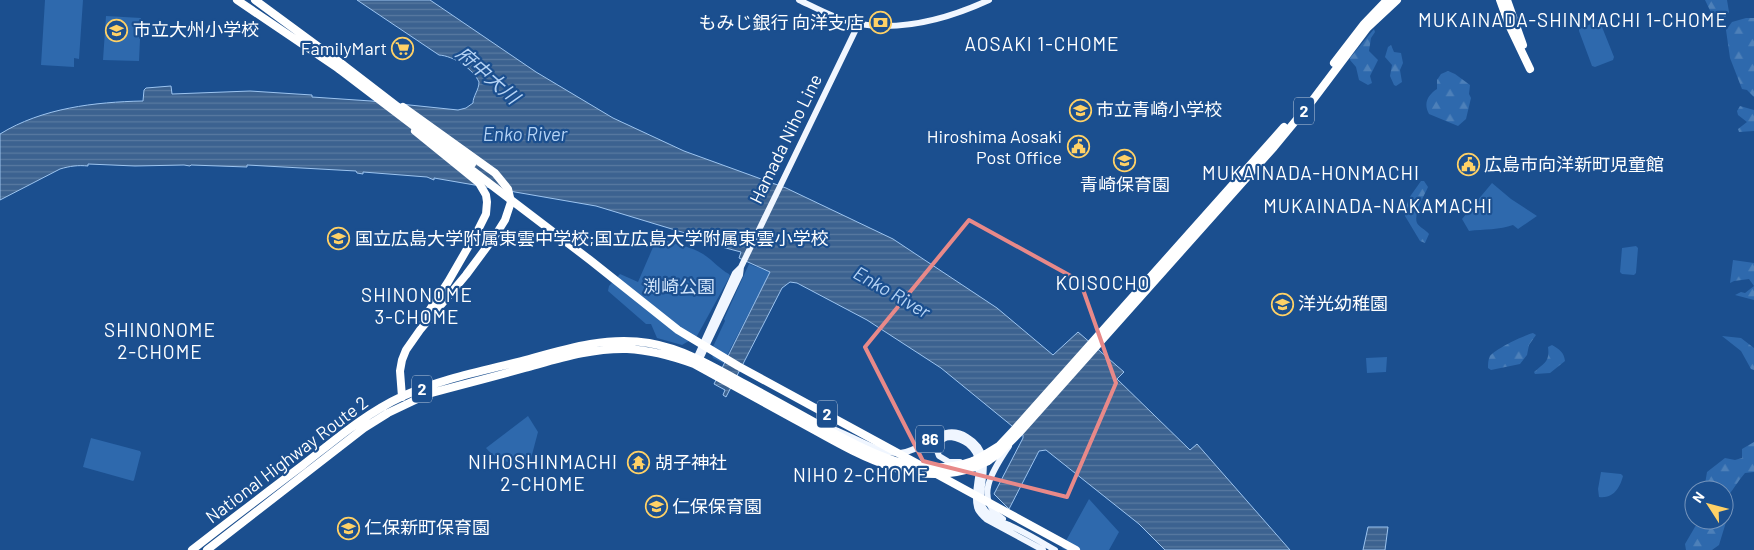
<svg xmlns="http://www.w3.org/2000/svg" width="1754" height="550" font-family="Barlow,'Noto Sans JP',sans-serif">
  <defs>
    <pattern id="forest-firs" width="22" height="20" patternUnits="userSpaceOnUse" patternTransform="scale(1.25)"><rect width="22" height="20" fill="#2e69ad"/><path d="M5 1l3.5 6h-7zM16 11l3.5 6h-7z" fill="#4d80b9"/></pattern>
    <pattern id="water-rules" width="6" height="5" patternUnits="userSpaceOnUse" patternTransform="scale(1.25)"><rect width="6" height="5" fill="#3c6290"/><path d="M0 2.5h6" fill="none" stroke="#597aa1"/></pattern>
  </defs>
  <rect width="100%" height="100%" fill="#1b4f8f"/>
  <path fill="#2e69ad" d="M45 0H83L79 59 74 58V67L41 65Z
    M106 16 141 18 139 61 103 60Z
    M1598 21 1600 22 1614 57 1613 60 1595 67 1592 66 1579 31V29Z
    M1492 183 1511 199 1537 216 1518 229 1513 225C1500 230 1484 229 1469 231L1462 219Z
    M657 238C672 243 690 246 703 254 713 260 719 269 729 274L730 276 697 336 682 345 657 338 651 324H646L608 291 609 286 620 274 638 282Z
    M1636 246 1638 248 1636 273 1634 275 1622 274 1620 272 1622 248Z
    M749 264 770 272 723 363 713 358 711 351 725 321 724 319Z
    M1387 357 1386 372 1367 373 1366 358Z
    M528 416 538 432 529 466 525 467C511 463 496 460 486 448Z
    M91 438 140 451 141 453 134 480 133 481 83 467Z
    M1601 472 1621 474 1623 476C1620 488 1613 499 1599 497L1598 489Z
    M1089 499 1119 532 1109 550H1066L1062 548Z"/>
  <path fill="url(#forest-firs)" d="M1705 0H1727L1729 12 1718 27Z
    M1746 18H1754V97L1747 90 1742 89 1730 58 1726 30 1732 22Z
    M1374 29 1375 32 1371 38 1369 51 1378 60 1370 76 1372 83 1368 85 1359 80 1356 67 1350 60V58Z
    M1391 45 1394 52 1401 53 1403 63 1400 70 1402 82 1396 86 1394 85 1390 76 1392 65 1385 57 1388 47Z
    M1448 71 1455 74 1470 85 1469 94 1471 98 1466 119 1458 126 1429 114C1423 103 1428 95 1437 89V80L1441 74Z
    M1740 106 1754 110V131L1739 132 1738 129 1747 122 1738 115 1737 111Z
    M1421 181H1424L1428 187C1425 194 1413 214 1417 223 1419 227 1426 230 1429 234L1425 243 1420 241 1405 216V210L1409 198Z
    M1733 260 1754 263V300L1735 295 1741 292 1745 293 1754 286 1749 279 1734 281 1730 283Z
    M1533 333 1536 335 1529 345 1527 355 1520 364 1491 370 1488 368C1488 364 1488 360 1490 356 1497 348 1523 336 1533 333Z
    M1722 336 1741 338 1754 348V370L1751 369 1741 351Z
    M1552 345C1559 349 1564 352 1565 361L1550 373 1535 374 1534 372C1544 363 1550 362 1548 347Z
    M1754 442V472L1745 473C1737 482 1733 491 1724 500V490H1704L1707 472 1725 458 1735 460 1742 458V449Z
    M1699 520H1717V522H1726L1719 545 1712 550H1686L1685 544Z"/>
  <path fill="url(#water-rules)" stroke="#9cc4f0" d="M357 0H430L536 72 613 118 684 151 786 188 893 239 997 308 1053 355 1078 332 1124 372 1117 379 1190 450 1197 444 1290 550H1165L1139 524 1046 450 1039 451 1009 509 994 494 1023 438V435L941 368 867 320 797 283 790 282 782 288 726 397 723 395 725 390 714 384 770 272 739 258 741 252 722 247 718 243 596 206 434 178V180L427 177 363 172V174L357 173 356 171 247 165V167L191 165 190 166 184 165 135 166 88 164V166C78 165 70 166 60 169L0 200V134C42 108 95 102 143 101L144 90 146 88 171 86 172 94 250 91 312 95V97L371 101 458 110 466 108 473 103C473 96 479 90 479 82 473 69 454 56 439 55Z
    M1368 527H1388L1385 550H1363Z"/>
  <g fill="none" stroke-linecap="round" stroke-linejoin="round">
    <path stroke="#f0f6ff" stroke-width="6" d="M799 0C818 9 838 20 859 24 903 31 950 18 989 0
      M695 361 735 273 741 267
      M696 362 700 359 740 275 741 267 859 23
      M828 427C850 434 878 454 900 453 925 451 941 421 967 437 1001 457 971 493 985 510 992 519 1002 522 1011 526 1026 533 1041 542 1055 550
      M960 462H949L939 456 936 448C939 441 943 437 951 437 957 438 963 440 968 444 990 462 971 486 977 507 978 512 982 515 986 519L1043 550
      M1003 519C972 499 994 469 1009 446"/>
    <path stroke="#fff" stroke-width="8" d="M237 0 339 69
      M255 0 342 64
      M1500 0 1509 25 1530 69
      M1507 0 1523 45
      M1334 63 1364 24 1387 0
      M415 131 479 183 486 195 487 202 486 214 478 230 448 282 423 320
      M402 397 400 371 402 360 406 350 420 330 466 275 495 236 505 220 511 202 508 189 495 173 403 107
      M986 454 999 446 1014 430 1284 127
      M988 461 998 454 1018 434 1274 147 1312 101 1367 28 1397 0
      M192 550C229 521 266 493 303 465 335 440 366 413 403 396 443 378 487 370 529 359 568 348 608 336 649 343 684 349 714 367 745 384 771 398 798 413 825 428 869 453 920 480 973 461
      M207 550 364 428 388 413 428 394C461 385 493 377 525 368 558 359 592 348 627 349 650 350 672 356 694 364 727 382 761 401 794 419 850 449 910 491 975 467"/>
    <path stroke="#fff" stroke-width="8" d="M342 64 472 164
      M339 69 590 260 678 330 738 366 1076 550
      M973 461 986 454
      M975 467 988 461"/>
  </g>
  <path fill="none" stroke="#e88989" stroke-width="4" stroke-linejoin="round" d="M969 220 1080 281 1116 383 1067 497 923 461 865 347Z"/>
  <defs>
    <symbol id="bank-ring" viewBox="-11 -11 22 22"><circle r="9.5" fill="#1b4f8f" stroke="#ffd166" stroke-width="1.5"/><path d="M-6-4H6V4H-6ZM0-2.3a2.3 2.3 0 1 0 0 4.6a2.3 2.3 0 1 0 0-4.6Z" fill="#ffd166"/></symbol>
    <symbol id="school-ring" viewBox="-11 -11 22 22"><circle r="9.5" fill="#1b4f8f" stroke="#ffd166" stroke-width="1.5"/><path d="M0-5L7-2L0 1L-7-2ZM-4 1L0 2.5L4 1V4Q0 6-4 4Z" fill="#ffd166"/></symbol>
    <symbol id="supermarket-ring" viewBox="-11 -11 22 22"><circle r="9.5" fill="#1b4f8f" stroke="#ffd166" stroke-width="1.5"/><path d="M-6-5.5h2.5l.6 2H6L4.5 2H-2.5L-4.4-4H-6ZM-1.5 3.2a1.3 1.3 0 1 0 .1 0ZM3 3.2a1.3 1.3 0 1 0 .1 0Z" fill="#ffd166"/></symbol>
    <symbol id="civic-ring" viewBox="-11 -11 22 22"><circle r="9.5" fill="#1b4f8f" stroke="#ffd166" stroke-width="1.5"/><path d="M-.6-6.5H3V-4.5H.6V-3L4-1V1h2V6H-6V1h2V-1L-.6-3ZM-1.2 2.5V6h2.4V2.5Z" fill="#ffd166"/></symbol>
    <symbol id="temple-ring" viewBox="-11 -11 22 22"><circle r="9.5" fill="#1b4f8f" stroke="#ffd166" stroke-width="1.5"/><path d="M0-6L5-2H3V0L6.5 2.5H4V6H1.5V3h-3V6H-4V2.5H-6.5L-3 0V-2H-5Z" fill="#ffd166"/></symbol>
  </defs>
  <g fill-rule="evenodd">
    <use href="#bank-ring" x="868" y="10" width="25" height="25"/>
    <use href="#school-ring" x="104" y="18" width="25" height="25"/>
    <use href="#supermarket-ring" x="390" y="36" width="25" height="25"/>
    <use href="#school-ring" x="1068" y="98" width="25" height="25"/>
    <use href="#civic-ring" x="1066" y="134" width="25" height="25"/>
    <use href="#school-ring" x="1112" y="148" width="25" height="25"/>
    <use href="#civic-ring" x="1456" y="152" width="25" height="25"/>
    <use href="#school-ring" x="326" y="226" width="25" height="25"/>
    <use href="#school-ring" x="1270" y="292" width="25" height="25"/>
    <use href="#temple-ring" x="626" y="450" width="25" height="25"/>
    <use href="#school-ring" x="644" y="494" width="25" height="25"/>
    <use href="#school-ring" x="336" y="516" width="25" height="25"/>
  </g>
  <g text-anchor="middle" stroke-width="4.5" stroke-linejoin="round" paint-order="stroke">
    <g fill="#1b4f8f" stroke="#bbcadd" stroke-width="1">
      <rect x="1294" y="97.5" width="20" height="27" rx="4"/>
      <rect x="412" y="375.5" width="20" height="27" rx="4"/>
      <rect x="817" y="400.5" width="20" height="27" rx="4"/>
      <rect x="916" y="425.5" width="28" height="27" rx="4"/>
    </g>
    <g font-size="16" font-weight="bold" fill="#fff">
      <text x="1304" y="117">2</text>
      <text x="422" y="395">2</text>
      <text x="827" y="420">2</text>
      <text x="930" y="445">86</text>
    </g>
    <g font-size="18" fill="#fff" stroke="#1b4f8f" text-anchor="start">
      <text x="864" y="29" text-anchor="end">もみじ銀行 向洋支店</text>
      <text x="133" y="36">市立大州小学校</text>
      <text x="387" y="55" text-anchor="end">FamilyMart</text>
      <text x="1096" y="116">市立青崎小学校</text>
      <text x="1062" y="143" text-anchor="end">Hiroshima Aosaki<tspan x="1062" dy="21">Post Office</tspan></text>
      <text x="1484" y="171">広島市向洋新町児童館</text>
      <text x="1125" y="191" text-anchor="middle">青崎保育園</text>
      <text x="355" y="245">国立広島大学附属東雲中学校;国立広島大学附属東雲小学校</text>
      <text x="1298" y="310">洋光幼稚園</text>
      <text x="655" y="469">胡子神社</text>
      <text x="672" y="513">仁保保育園</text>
      <text x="364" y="534">仁保新町保育園</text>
    </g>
    <g font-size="18" fill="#fff" stroke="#1b4f8f">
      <text transform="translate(786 139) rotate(-64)" y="6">Hamada Niho Line</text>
      <text transform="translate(287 460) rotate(-37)" y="6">National Highway Route 2</text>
    </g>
    <g font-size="18" fill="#cfe3fa" stroke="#1b4f8f">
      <text x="679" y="293">渕崎公園</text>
    </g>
    <g font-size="19" letter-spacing="1" fill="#fff" stroke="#1b4f8f">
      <text x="1573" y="27">MUKAINADA-SHINMACHI 1-CHOME</text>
      <text x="1042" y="51">AOSAKI 1-CHOME</text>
      <text x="1311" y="180">MUKAINADA-HONMACHI</text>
      <text x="1378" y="213">MUKAINADA-NAKAMACHI</text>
      <text x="1103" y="290">KOISOCHO</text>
      <text x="417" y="302">SHINONOME<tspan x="417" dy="22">3-CHOME</tspan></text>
      <text x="160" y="337">SHINONOME<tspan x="160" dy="22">2-CHOME</tspan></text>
      <text x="543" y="469">NIHOSHINMACHI<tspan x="543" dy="22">2-CHOME</tspan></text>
      <text x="861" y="482">NIHO 2-CHOME</text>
    </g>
    <g font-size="19" font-style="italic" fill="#b5d3f5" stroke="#1b4f8f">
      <text transform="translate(488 75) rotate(41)" y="7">府中大川</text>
      <text x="525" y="141">Enko River</text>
      <text transform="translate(892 292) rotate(30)" y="7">Enko River</text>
    </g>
  </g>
  <g transform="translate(1709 505) rotate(306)"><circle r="24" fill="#1b4f8f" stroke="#7695bc"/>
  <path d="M0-4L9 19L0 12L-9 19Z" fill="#ffd166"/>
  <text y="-8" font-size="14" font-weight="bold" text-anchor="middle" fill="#ffffff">N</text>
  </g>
</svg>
